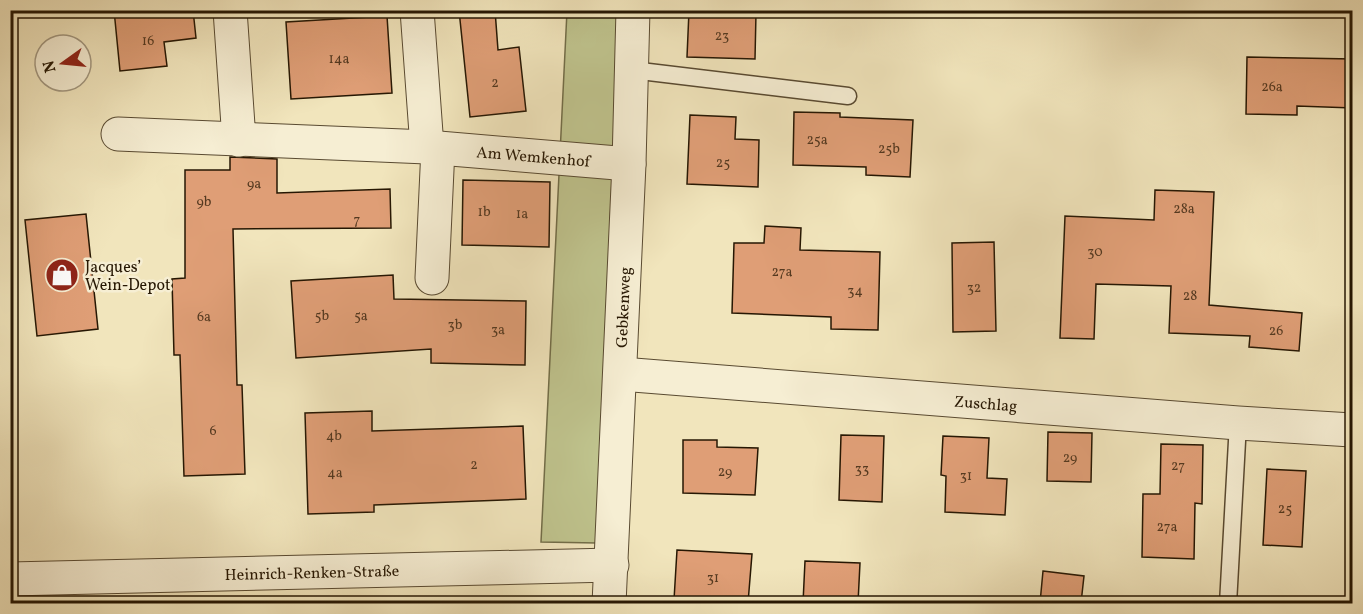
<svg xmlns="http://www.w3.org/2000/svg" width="1363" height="614" font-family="Vollkorn,serif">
  <rect width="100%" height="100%" fill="#f1e5bc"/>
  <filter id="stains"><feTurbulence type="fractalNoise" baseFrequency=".00333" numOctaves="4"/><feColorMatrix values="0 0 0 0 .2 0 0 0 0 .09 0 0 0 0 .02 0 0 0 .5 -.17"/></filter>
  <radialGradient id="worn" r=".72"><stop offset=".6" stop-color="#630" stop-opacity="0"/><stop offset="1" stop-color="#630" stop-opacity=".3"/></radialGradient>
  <path fill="#bfc38d" stroke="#726d48" stroke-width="1.5" d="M567 11H619L597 543 541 542Z"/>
  <path fill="#df9e76" stroke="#261703" stroke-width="1.5" d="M114 10H193L196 38 164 42 167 66 120 71Z
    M459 10H495L498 50 519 47 526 111 470 117Z
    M689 11 756 13 755 59 687 57Z
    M387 16 392 93 291 99 286 22Z
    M1247 57 1353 59V108L1297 106V115L1246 114Z
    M794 112 840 113V117L913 120 910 177 866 175V167L793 165Z
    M690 115 736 117 735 139 759 140 758 187 687 184Z
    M230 157 277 159V193L390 189 391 228 233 229 237 385H242L245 474 184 476 180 355H174L172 279 185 278V170H230Z
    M463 180 550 182 549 247 462 245Z
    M1155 190 1214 192 1209 305 1302 313 1299 351 1249 347 1250 336 1169 333 1171 286 1096 284 1094 339 1060 338 1065 216 1154 220Z
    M86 214 98 329 37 336 25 220Z
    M765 226 801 228 800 250 880 252 878 330 831 329V317L732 313 734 243H764Z
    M994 242 996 331 953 332 952 243Z
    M393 275 394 299 526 301 525 365 431 363V349L296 358 291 281Z
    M372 411V431L523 426 526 499 374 505V512L308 514 305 413Z
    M1048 432 1092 433 1091 482 1047 481Z
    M841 435 884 436 882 502 839 500Z
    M943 436 989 438 987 478 1007 479 1005 515 945 512 946 476 941 475Z
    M683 440H717V447L758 448 755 495 683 493Z
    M1161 444 1203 445 1202 504 1195 503 1194 559 1142 557 1143 494H1160Z
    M1267 469 1306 471 1302 547 1263 545Z
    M677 550 752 554 748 603 674 600Z
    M805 561 860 563 858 603H803Z
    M1043 571 1084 576 1081 603H1040Z"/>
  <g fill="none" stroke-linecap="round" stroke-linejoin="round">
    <defs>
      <path id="lane" d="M632 70 848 96
        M1228 604 1238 423"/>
      <g id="street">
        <path d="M230 10 239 140"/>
        <path d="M417 10 427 147"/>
        <path id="s1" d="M118 134 427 147 629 164"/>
        <path d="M432 278 438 148"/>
        <path id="s2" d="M621 374 1238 423 1352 430"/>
        <path id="s3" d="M10 579 612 565"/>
        <path id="s4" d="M609 604 629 164 633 10"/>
      </g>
    </defs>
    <use href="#lane" stroke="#594a31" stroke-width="19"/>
    <use href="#street" stroke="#594a31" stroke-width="35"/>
    <path stroke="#261703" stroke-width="4" stroke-dasharray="4.5 3" stroke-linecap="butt" d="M371 10 375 14 383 13"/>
    <use href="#lane" stroke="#f6eed3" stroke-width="16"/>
    <use href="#street" stroke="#f6eed3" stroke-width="33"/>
  </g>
  <defs>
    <symbol id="shop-disc" viewBox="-11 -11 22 22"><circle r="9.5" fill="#8f2418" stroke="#f6eed3"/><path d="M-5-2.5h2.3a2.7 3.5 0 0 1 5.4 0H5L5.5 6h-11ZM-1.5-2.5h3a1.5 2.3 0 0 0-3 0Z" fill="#fff"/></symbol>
  </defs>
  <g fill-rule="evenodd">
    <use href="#shop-disc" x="43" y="256" width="38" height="38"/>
  </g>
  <g text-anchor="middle" stroke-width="5" stroke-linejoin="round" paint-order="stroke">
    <g font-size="14" fill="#543920">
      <text x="722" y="40">23</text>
      <text x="148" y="45">16</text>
      <text x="339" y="63">14a</text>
      <text x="495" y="87">2</text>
      <text x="1272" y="91">26a</text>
      <text x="817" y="144">25a</text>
      <text x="889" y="153">25b</text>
      <text x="723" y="167">25</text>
      <text x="254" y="188">9a</text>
      <text x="204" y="206">9b</text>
      <text x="1184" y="213">28a</text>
      <text x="484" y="216">1b</text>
      <text x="522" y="218">1a</text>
      <text x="357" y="224">7</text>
      <text x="1095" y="256">30</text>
      <text x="782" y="276">27a</text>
      <text x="974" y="292">32</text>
      <text x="855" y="295">34</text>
      <text x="1190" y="300">28</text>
      <text x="322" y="320">5b</text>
      <text x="361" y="320">5a</text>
      <text x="204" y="321">6a</text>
      <text x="455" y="329">3b</text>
      <text x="498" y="334">3a</text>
      <text x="1276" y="335">26</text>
      <text x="213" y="435">6</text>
      <text x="334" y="440">4b</text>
      <text x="1070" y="462">29</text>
      <text x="474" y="469">2</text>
      <text x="1178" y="470">27</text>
      <text x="862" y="473">33</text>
      <text x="725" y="476">29</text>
      <text x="335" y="477">4a</text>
      <text x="966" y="480">31</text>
      <text x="1285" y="513">25</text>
      <text x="1167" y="531">27a</text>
      <text x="713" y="582">31</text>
    </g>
    <g font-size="16" fill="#261703" stroke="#f6eed3">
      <text dy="6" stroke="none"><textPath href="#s1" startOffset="416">Am Wemkenhof</textPath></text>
      <text dy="6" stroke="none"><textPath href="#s4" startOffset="297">Gebkenweg</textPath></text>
      <text dy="6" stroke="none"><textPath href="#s2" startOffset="366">Zuschlag</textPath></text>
      <text dy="6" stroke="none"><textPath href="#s3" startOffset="302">Heinrich-Renken-Straße</textPath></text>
    </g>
    <g font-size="16" fill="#261703" stroke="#f6eed3" text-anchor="start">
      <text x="85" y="272">Jacques’<tspan x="85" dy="18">Wein-Depot</tspan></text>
    </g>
  </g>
  <rect width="1363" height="614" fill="none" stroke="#f1e5bc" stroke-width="36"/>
  <rect x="12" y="12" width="1339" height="590" fill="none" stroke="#261703" stroke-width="3"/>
  <rect x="18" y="18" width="1327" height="578" fill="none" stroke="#261703" stroke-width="1.5"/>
  <g transform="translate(63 63) rotate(255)"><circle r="28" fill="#f6eed3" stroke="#a39880" stroke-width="1.5"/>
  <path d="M0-4.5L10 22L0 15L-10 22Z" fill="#8f2418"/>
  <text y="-9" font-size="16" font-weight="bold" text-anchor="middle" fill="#261703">N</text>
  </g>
  <rect width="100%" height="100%" filter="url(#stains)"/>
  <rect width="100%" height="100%" fill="url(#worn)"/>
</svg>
